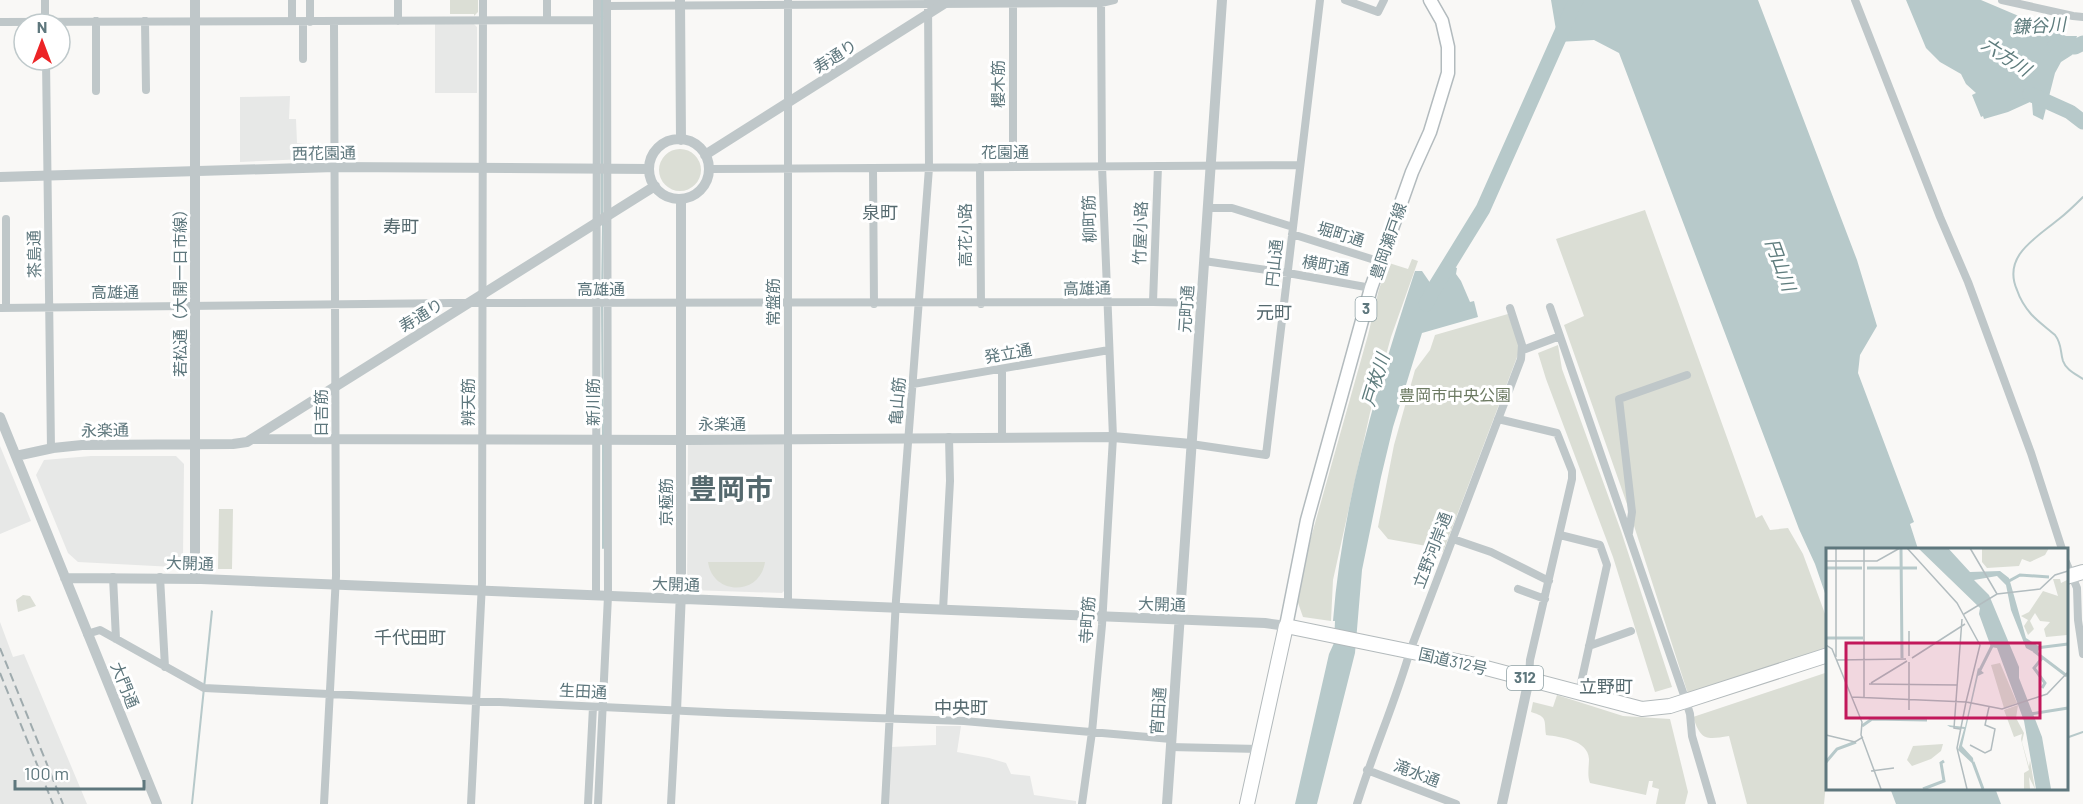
<svg xmlns="http://www.w3.org/2000/svg" width="2083" height="804" font-family="Barlow,'Noto Sans JP',sans-serif">
  <rect width="100%" height="100%" fill="#f9f8f6"/>
  <path fill="#e7e8e7" d="M435 24H474L477 27V93H435Z
    M290 96 289 119H296L297 143 306 144V159L240 162V97Z
    M688 444H785V590L782 593 690 590 687 588Z
    M0 446 31 521 0 534Z
    M91 456H176L184 464 183 558 174 567 78 562 68 553 36 475 44 460Z
    M0 622 13 657 24 654 87 804H0Z
    M936 726H961L957 752 989 758 1006 763 1011 774 1030 776 1034 795 1076 801V804H888L891 747 936 745Z"/>
  <path fill="#dbded5" d="M450 0H478V12L474 16V14H450Z
    M659 170a21 21 0 1 1 42 0a21 21 0 1 1-42 0Z
    M1645 210 1756 518 1762 515 1770 530 1788 528 1803 554 1828 622V647L1688 694 1627 504 1564 325 1584 316 1556 239Z
    M1412 259 1418 261 1391 337 1370 413 1333 580 1331 621 1303 617 1297 600 1308 548 1368 335 1379 289 1389 263 1408 269Z
    M1508 314 1519 344V352L1443 552 1432 547 1388 539 1378 527 1394 445 1415 370 1430 350 1435 335Z
    M1558 345 1562 369 1621 531 1672 687 1655 692 1613 557 1546 379 1538 353Z
    M219 509H233L232 569H218Z
    M708 562H765C760 596 713 596 708 562Z
    M23 595 30 596 36 606 18 612 16 600Z
    M1828 672V762L1824 804H1747L1729 736C1705 740 1701 740 1693 717Z
    M1557 695 1623 716 1670 719 1688 792 1685 804H1656L1659 789 1652 787 1653 781H1649L1646 795 1590 783C1587 775 1589 767 1589 759 1588 740 1561 737 1546 735 1544 720 1548 717 1531 712L1533 702 1553 707Z"/>
  <path fill="#b7c9ca" d="M1551 0H1758L1857 260 1877 326 1860 355 1858 373 1914 522 1910 524 1918 549H1828V602L1815 564 1799 529 1619 53 1594 40 1558 42Z
    M1906 0H1981L2066 36H2077L2072 55 2061 62 2055 73 2043 120 2033 115 2032 103 2030 102 2008 112 1984 119 1983 116 1981 117 1972 95 1976 93 1966 84 1961 74 1940 62 1926 48Z
    M1450 265 1457 268 1456 274 1461 281 1470 302 1474 301 1478 317 1422 333 1393 427 1381 477 1362 570 1355 653 1317 804H1295L1329 654 1334 643 1335 621H1333C1342 503 1378 383 1415 271H1422L1433 287 1442 282Z
    M211 610 213 611 193 804H191Z
    M1890 788H1995L2001 804H1896Z"/>
  <g fill="none" stroke-linecap="round" stroke-linejoin="round">
    <path stroke="#b7c9ca" stroke-width="2" d="M602 0V164
      M602 173V215
      M2083 197C2075 205 2068 212 2059 219 2036 238 2002 256 2017 290 2020 299 2025 307 2031 314 2038 322 2047 328 2055 335 2062 344 2060 351 2063 361 2066 370 2076 374 2083 379
      M602 299 603 224
      M602 305 603 437
      M603 548V443
      M2066 738 2083 732"/>
    <path stroke="#b7c9ca" stroke-width="15" d="M2054 47H2075L2083 43
      M2030 94 2070 112 2083 122
      M1426 304 1435 287 1483 209 1576 0"/>
    <defs>
      <path id="primary" d="M1286 626 1307 520 1371 288 1412 172 1430 132 1448 73V47L1442 21 1430 0"/>
      <path id="trunk" d="M2066 577 2083 572
        M1247 804 1286 626 1471 664 1642 709 1670 706 1828 655"/>
    </defs>
    <use href="#primary" stroke="#b3bbbe" stroke-width="15"/>
    <use href="#trunk" stroke="#b3babc" stroke-width="16"/>
    <path stroke="#bfc7c9" stroke-width="8" d="M292 0V21
      M310 0V22
      M398 0V21
      M547 0V20
      M788 0V603
      M1013 0V167
      M1345 0 1378 12 1384 0
      M1855 0 1940 217 1968 282 2031 453 2062 549
      M2002 0 2073 16 2083 17
      M607 6 1101 3 1114 0
      M145 21 146 90
      M0 22 597 20
      M303 22V59
      M45 24V0
      M46 60 51 449
      M96 91V21
      M980 167 981 304
      M873 168 874 304
      M709 169 1300 165
      M1208 208H1232L1293 227
      M6 219V308
      M1292 234 1381 262
      M1204 261 1288 273 1371 288
      M1153 302 1158 166
      M1550 307 1686 701 1690 714 1692 736 1712 804
      M0 308 453 303 1153 302 1202 303
      M1523 350 1560 336
      M1002 370V437
      M913 384 1109 350
      M1498 419 1557 433 1572 471V479L1530 660 1529 679
      M1191 444 1266 455 1320 0
      M1629 533 1632 512 1619 399 1687 375
      M1560 535 1600 545 1607 565 1579 692
      M1453 539 1491 552 1549 581
      M2066 562 2077 588 2078 620 2083 654
      M113 577 116 639
      M160 577 165 667
      M1518 589 1545 599
      M596 595 597 0
      M943 610 950 481 949 437
      M87 634 100 630 204 688 728 713 964 721 1171 739
      M1589 646 1631 631
      M1170 747 1259 749
      M1367 770 1456 804
      M324 804 336 576 334 22
      M471 804 482 583 483 0
      M588 804 593 707
      M598 804 608 596 607 0
      M671 804 676 711
      M885 804 896 600 929 168 928 0
      M1082 804 1092 732 1102 625 1113 437 1102 166 1101 0
      M1357 804C1373 752 1395 703 1410 651L1521 359 1522 345 1510 308"/>
    <path stroke="#bfc7c9" stroke-width="10" d="M195 0V579
      M680 0 681 140
      M649 169a30 30 0 1 1 60 0a30 30 0 1 1-60 0Z
      M705 155 950 0
      M0 177 335 167 649 169
      M0 417 157 804
      M253 439 686 440 1113 437 1191 444
      M16 456 53 448 82 445 233 444 247 442 655 186
      M65 578 201 579 1265 623 1286 626
      M676 711 681 592V199
      M1167 804 1222 0
      M1502 804 1529 679"/>
    <use href="#primary" stroke="#fff" stroke-width="12"/>
    <use href="#trunk" stroke="#fff" stroke-width="14"/>
    <path stroke="#9fabae" stroke-width="2" stroke-dasharray="9 4.5" stroke-linecap="butt" d="M0 648 63 804
      M0 673 53 804"/>
  </g>
  <g text-anchor="middle" stroke-width="6" stroke-linejoin="round" paint-order="stroke">
    <g fill="#fff" stroke="#8ea0a4" stroke-width="1.5">
      <rect x="1355.5" y="297" width="21" height="24" rx="4.5"/>
      <rect x="1507" y="666" width="36" height="24" rx="4.5"/>
    </g>
    <g font-size="15" font-weight="bold" fill="#5e777d">
      <text x="1366" y="314">3</text>
      <text x="1525" y="683">312</text>
    </g>
    <g font-size="16" fill="#5e777d" stroke="#fff">
      <text transform="translate(835 56) rotate(-33)" y="6">寿通り</text>
      <text transform="translate(998 84) rotate(-90)" y="6">櫻木筋</text>
      <text x="1005" y="158">花園通</text>
      <text transform="translate(324 153) rotate(-1)" y="6">西花園通</text>
      <text transform="translate(1089 219) rotate(-92)" y="6">柳町筋</text>
      <text transform="translate(1140 233) rotate(-88)" y="6">竹屋小路</text>
      <text transform="translate(1341 234) rotate(17)" y="6">堀町通</text>
      <text transform="translate(965 235) rotate(-90)" y="6">高花小路</text>
      <text transform="translate(1388 241) rotate(-71)" y="6">豊岡瀬戸線</text>
      <text transform="translate(34 254) rotate(-91)" y="6">茶島通</text>
      <text transform="translate(1274 263) rotate(-84)" y="6">円山通</text>
      <text transform="translate(1326 265) rotate(10)" y="6">横町通</text>
      <text transform="translate(1087 288) rotate(-1)" y="6">高雄通</text>
      <text transform="translate(180 289) rotate(-90)" y="6">若松通（大開一日市線）</text>
      <text x="601" y="295">高雄通</text>
      <text x="115" y="298">高雄通</text>
      <text transform="translate(773 302) rotate(-90)" y="6">常盤筋</text>
      <text transform="translate(1186 309) rotate(-86)" y="6">元町通</text>
      <text transform="translate(421 315) rotate(-32)" y="6">寿通り</text>
      <text transform="translate(1008 353) rotate(-10)" y="6">発立通</text>
      <text transform="translate(897 401) rotate(-85)" y="6">亀山筋</text>
      <text transform="translate(468 402) rotate(-90)" y="6">辨天筋</text>
      <text transform="translate(593 402) rotate(-90)" y="6">新川筋</text>
      <text transform="translate(321 413) rotate(-90)" y="6">日吉筋</text>
      <text x="722" y="430">永楽通</text>
      <text transform="translate(105 430) rotate(-1)" y="6">永楽通</text>
      <text transform="translate(666 502) rotate(-90)" y="6">京極筋</text>
      <text transform="translate(1432 550) rotate(-69)" y="6">立野河岸通</text>
      <text transform="translate(190 563) rotate(2)" y="6">大開通</text>
      <text transform="translate(676 584) rotate(2)" y="6">大開通</text>
      <text transform="translate(1162 604) rotate(2)" y="6">大開通</text>
      <text transform="translate(1087 620) rotate(-86)" y="6">寺町筋</text>
      <text transform="translate(1453 661) rotate(13)" y="6">国道312号</text>
      <text transform="translate(125 685) rotate(68)" y="6">大門通</text>
      <text transform="translate(583 691) rotate(3)" y="6">生田通</text>
      <text transform="translate(1158 711) rotate(-86)" y="6">宵田通</text>
      <text transform="translate(1417 773) rotate(21)" y="6">滝水通</text>
    </g>
    <g font-size="16" fill="#6c7a62" stroke="#fff">
      <text x="1455" y="401">豊岡市中央公園</text>
    </g>
    <g font-size="18" font-style="italic" fill="#5e7c7d" stroke="#fff">
      <text transform="translate(2039 26) rotate(-3)" y="6">鎌谷川</text>
      <text transform="translate(2006 57) rotate(33)" y="6">六方川</text>
      <text transform="translate(1780 265) rotate(70)" y="6">円山川</text>
      <text transform="translate(1376 380) rotate(-73)" y="6">戸枚川</text>
    </g>
    <g font-size="18" fill="#55696e" stroke="#fff">
      <text x="880" y="219">泉町</text>
      <text x="401" y="233">寿町</text>
      <text x="1274" y="319">元町</text>
      <text x="410" y="644">千代田町</text>
      <text x="1606" y="693">立野町</text>
      <text x="961" y="714">中央町</text>
    </g>
    <g font-size="28" font-weight="bold" fill="#55696e" stroke="#fff">
      <text x="731" y="499">豊岡市</text>
    </g>
  </g>
  <g transform="translate(1826 548)">
    <rect width="242" height="242" fill="#f9f8f6"/>
    <path d="M156 0H223L219 7 204 14 196 11 193 18 161 20 156 14ZM227 31H234L235 35 241 32V87L220 89 218 81 224 74 214 73 209 65 204 73 208 81 202 87 198 78 202 72 195 68 203 64 217 43 232 48ZM174 115 191 155 178 160 165 117ZM192 157 190 170 198 185 196 194 203 219 204 212 209 241 203 229 204 241H198V225L203 222 195 191 196 186 188 189 178 162ZM117 196 115 203 105 211 86 218 81 212 87 198Z" fill="#dbded5"/>
    <path d="M92 0H122L144 24 174 23 183 30 200 90 214 99 211 106 200 100 185 62 180 37 171 28 148 32 163 47 193 119V130L216 189 225 241H210L198 173 171 100 165 99 153 66 154 60ZM152 120 158 125 152 128 136 198 147 210 148 217 132 202 138 181 124 179 121 177 139 179Z" fill="#b7c9ca"/>
    <path fill="none" stroke="#b7c9ca" stroke-width="3" d="M75 1 76 110M0 20H36M41 20H91M183 33 194 27 223 29M0 90H37M210 100 242 96M208 103 241 128M153 124 167 96M216 140 219 135 208 120 217 109M204 166 242 160M36 178 46 171 101 172M0 214 11 201 30 194M147 214 157 241M97 241 118 233 115 215 118 213"/>
    <path fill="none" stroke="#b2bcbf" stroke-width="1.5" d="M10 0V109M38 0V149M81 0 131 55 154 97 140 154M144 0 171 46M0 13H51L74 0M138 66 171 46 214 41 229 27 242 23M83 83V108M0 97 6 101 36 174 35 187 55 241M86 110 139 76M11 112 80 111M45 135 81 113M43 136 131 137M26 149 140 154M83 162V114M134 181 128 180 136 71M0 187 29 194 37 189M144 197 159 205 165 202 169 181 159 177 163 159M45 223 68 220M141 241 131 200 140 154 176 161 221 146 242 124"/>
    <path fill="#c2185b" fill-opacity="0.15" stroke="#c2185b" stroke-width="3" d="M20 95H214V170H20Z"/>
    <rect width="242" height="242" fill="none" stroke="#5e777d" stroke-width="3"/>
  </g>
  <g transform="translate(42 42)"><circle r="28" fill="#ffffff" stroke="#bfc9cb" stroke-width="1.5"/>
  <path d="M0-4.5L10 22L0 15L-10 22Z" fill="#ec2426"/>
  <text y="-9" font-size="16" font-weight="bold" text-anchor="middle" fill="#5e777d">N</text>
  </g>
  <path d="M15 780v9h129v-9" fill="none" stroke="#5e777d" stroke-width="3"/>
  <text x="24" y="780" font-size="18" fill="#5e777d" stroke="#ffffff" stroke-width="4.5" paint-order="stroke">100 m</text>
</svg>
